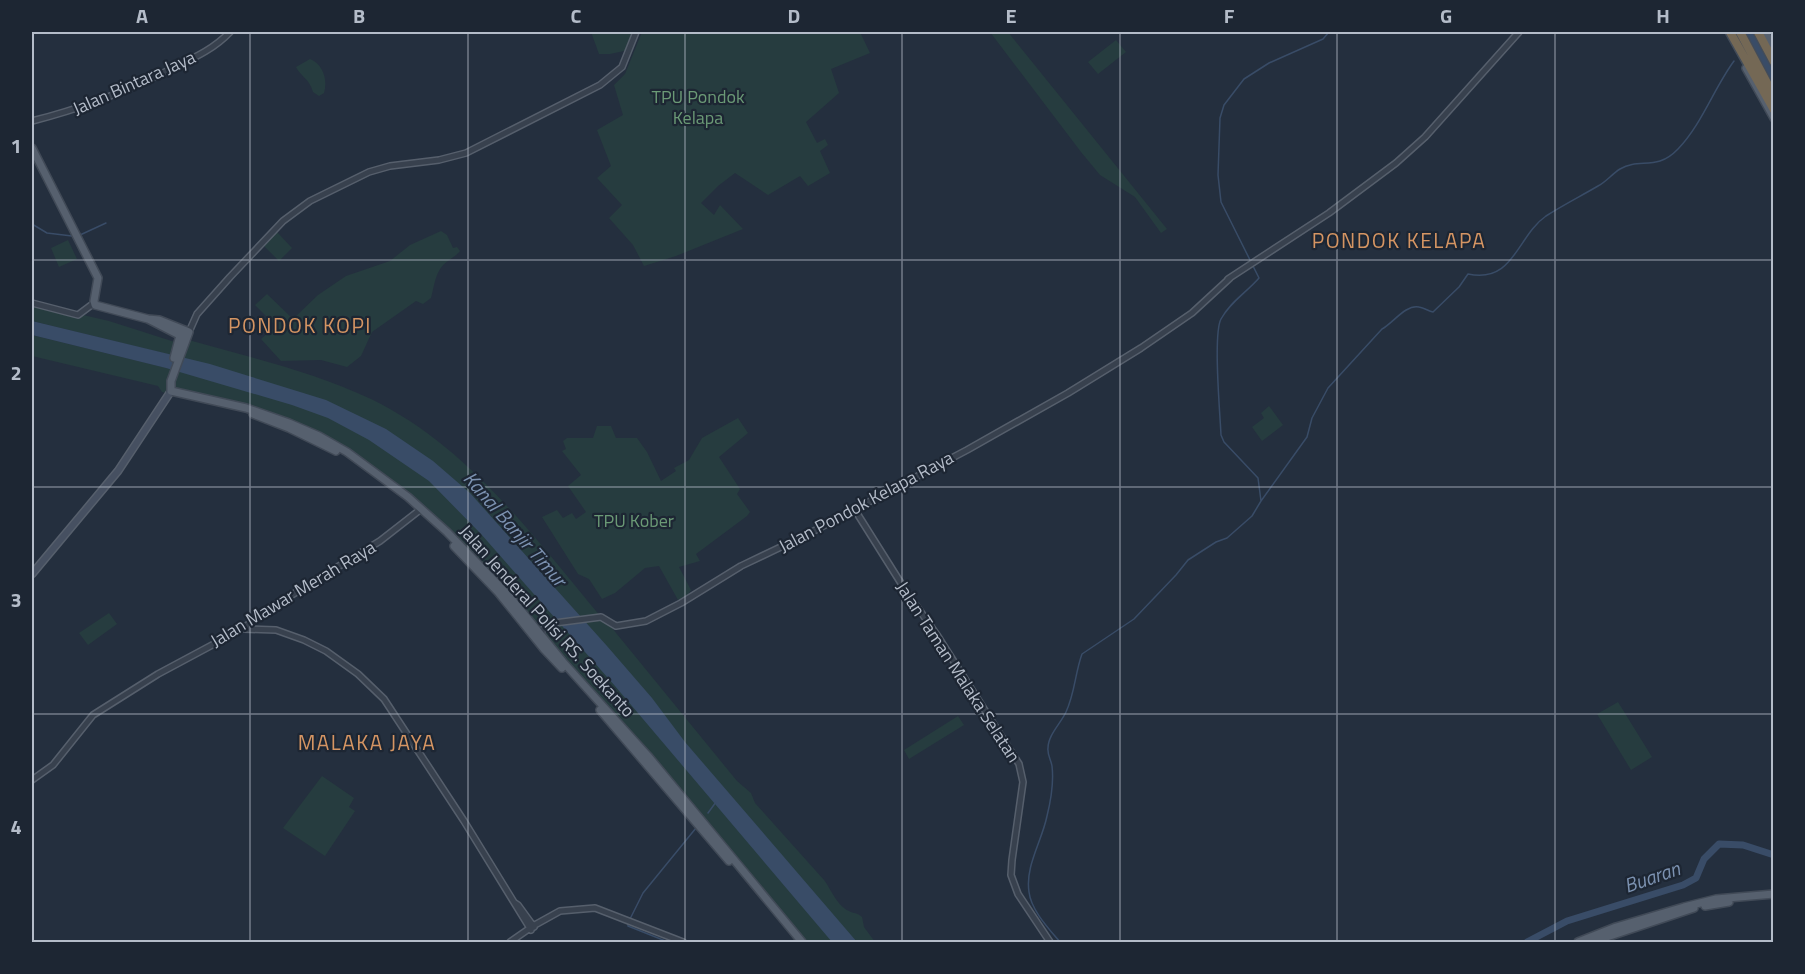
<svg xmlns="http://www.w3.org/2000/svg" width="1805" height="974" font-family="'Titillium Web',sans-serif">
  <rect width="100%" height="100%" fill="#242f3e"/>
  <path fill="#263c3f" d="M591 32H635L633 49 610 54H599Z
    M642 32H860L870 53 831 69 839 93 806 122 817 143 825 139 828 145 820 151 830 173 808 186 800 176 768 195 735 173 718 186 701 203 714 215 720 205 743 229 676 256 644 266 633 245 609 218 622 205 597 178 611 166 597 130 623 115 614 85 625 74Z
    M990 32H1008L1167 229 1161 233 1135 197 1100 175 1081 152Z
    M1116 40 1126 52 1098 74 1088 62Z
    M310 59C323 64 328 80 324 93L319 96 313 92C309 78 302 78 296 67Z
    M441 231 447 235 453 248 457 247 460 251C456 256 453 257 448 261 435 270 435 284 431 298L423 304 416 301 372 332 361 356 347 367 321 360 281 361 261 339 276 326 255 305 267 294 293 319 318 295 346 276 390 261 410 245Z
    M277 232 292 248 279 261 263 245Z
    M68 240 77 259 59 267 51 248Z
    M32 303 109 321 178 343 175 356 32 321Z
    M32 335 171 369 167 393 162 392 158 386 32 356Z
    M185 339C248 357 312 371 371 399 468 446 534 537 601 617L609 621 612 628 737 781 751 793 755 803 824 880C831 889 837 906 849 911 854 914 857 912 862 917L864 927 875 942H802L648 756 439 525 347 452 267 415 171 391Z
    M1269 406 1283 425 1262 441 1252 427 1264 418 1261 413Z
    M738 418 748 433 719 457 740 489 737 494 750 512 747 516 696 554 700 561 679 567 691 590 687 596 678 600 659 566 645 568 615 593 602 599 589 579 578 574 542 517 557 510 563 518 572 513 576 519 586 512 568 486 581 475 562 451 566 449 563 441 567 438H593L597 426H611L616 438H637L647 452 661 481 676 471 674 468 689 460 702 438Z
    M109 613 117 624 88 645 79 633Z
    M1618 702 1652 757 1631 770 1597 714Z
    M958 716 964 725 909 759 904 750Z
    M322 776 354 798 349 807 355 811 325 856 283 828Z"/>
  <path fill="#394c67" d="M32 321 210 364 326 400 386 429 433 461 470 493 607 646 652 698 685 742 857 942H832L615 686 481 534 429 481 369 440 328 418 292 405 166 368 32 335Z"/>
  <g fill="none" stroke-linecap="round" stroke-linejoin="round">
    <path stroke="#394c67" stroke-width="1.5" d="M1751 46 1755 42
      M32 224 47 233 72 236
      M80 235 106 223
      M1261 501 1307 437 1312 418 1328 388 1382 329C1393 323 1406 304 1419 307 1425 308 1428 311 1433 312L1459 287 1468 274C1514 284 1517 236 1546 216 1563 205 1581 196 1598 186 1606 182 1612 174 1620 169 1640 157 1656 172 1678 149 1702 124 1714 88 1734 61
      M708 813 716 802
      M630 919 643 893 696 828
      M628 923V926L668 942
      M1060 942C1049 929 1031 910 1029 892 1025 866 1042 841 1047 816 1051 800 1054 783 1052 766 1051 760 1047 754 1048 748 1048 735 1061 723 1066 712 1075 693 1075 673 1082 654L1134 619 1176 575 1188 560 1216 542 1227 538 1252 516 1261 501 1258 478 1224 442 1221 435C1220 413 1213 334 1221 319 1230 302 1247 292 1259 278L1221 202 1218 175 1220 118 1224 105 1244 79 1269 63 1323 39 1329 32"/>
    <path stroke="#394c67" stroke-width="7" d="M1749 32 1774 78
      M1527 942 1567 921 1683 885 1696 878 1704 859 1719 844 1743 845 1774 855"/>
    <defs>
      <path id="tertiary" d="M32 121C80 109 120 94 165 72 189 60 212 51 230 32
        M1228 279 1329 213 1396 163 1425 137 1519 32
        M32 303 78 315 94 303
        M189 332 197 314 230 277 283 221 310 201 369 172 390 166 439 160 466 153 600 85 622 67 636 32
        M855 510 904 588 937 635 1019 764 1023 782 1012 860 1011 875 1018 894 1050 942
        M244 629 276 630 304 640 326 651 358 674 384 699 464 821 531 930
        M539 635 547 624 601 617 616 626 646 621 681 603 741 566 810 533 967 450 1068 393 1141 348 1192 313 1230 278
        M32 780 53 765 93 715 158 674 242 629 272 607 380 541 421 509
        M515 903 518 905 534 927
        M510 942 533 926 560 911 595 908 683 942"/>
      <path id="secondary" d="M32 574 118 471 171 391"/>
      <path id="primary" d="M1765 32 1774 48
        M1746 68 1774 118
        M32 148 98 278 94 301 95 305 148 319 159 320 189 332 171 381V391L246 408 289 423 319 436 347 452 408 497 447 532 510 597 563 662 648 756 802 942
        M148 319 183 337
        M174 358 179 339 184 330
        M253 414 289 428 336 451
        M454 546 498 592 544 649 562 668
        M600 710 729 861
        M1705 906 1729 902
        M1578 942 1616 927 1684 907 1716 899 1774 894
        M1592 942 1694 908"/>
      <path id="motorway" d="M1730 32 1774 110
        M1740 32 1774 96
        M1758 32 1774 62"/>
    </defs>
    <use href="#tertiary" stroke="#565f6c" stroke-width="8"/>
    <use href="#secondary" stroke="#565f6c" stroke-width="9"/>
    <use href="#primary" stroke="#414a57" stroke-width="10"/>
    <use href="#motorway" stroke="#434c59" stroke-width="11"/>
    <use href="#tertiary" stroke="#38414e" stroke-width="5"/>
    <use href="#secondary" stroke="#465061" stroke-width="6"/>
    <use href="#primary" stroke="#56606e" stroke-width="7"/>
    <use href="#motorway" stroke="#746855" stroke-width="8"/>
  </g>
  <path fill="none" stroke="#b4bcc9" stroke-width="1.5" stroke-opacity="0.55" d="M250 32V942M468 32V942M685 32V942M902 32V942M1120 32V942M1337 32V942M1555 32V942M32 260H1774M32 487H1774M32 714H1774"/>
  <g text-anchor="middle" stroke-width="4.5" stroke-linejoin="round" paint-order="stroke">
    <g font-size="18" fill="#b4bcc9" stroke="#1d2633">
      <text transform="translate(134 83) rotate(-24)" y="6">Jalan Bintara Jaya</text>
      <text transform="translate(866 502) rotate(-28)" y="6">Jalan Pondok Kelapa Raya</text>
      <text transform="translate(293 594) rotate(-31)" y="6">Jalan Mawar Merah Raya</text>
      <text transform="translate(547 621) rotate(48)" y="6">Jalan Jenderal Polisi RS. Soekanto</text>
      <text transform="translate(958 672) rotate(57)" y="6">Jalan Taman Malaka Selatan</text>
    </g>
    <g font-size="18" fill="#6b9a76" stroke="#1d2633">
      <text x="698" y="103">TPU Pondok<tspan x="698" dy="21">Kelapa</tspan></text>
      <text x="634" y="527">TPU Kober</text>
    </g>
    <g font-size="20" font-style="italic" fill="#7c92b1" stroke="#1d2633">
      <text transform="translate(515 529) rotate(49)" y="7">Kanal Banjir Timur</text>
      <text transform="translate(1652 877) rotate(-19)" y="7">Buaran</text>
    </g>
    <g font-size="21" letter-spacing="1.5" fill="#d59563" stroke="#1d2633">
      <text x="1399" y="248">PONDOK KELAPA</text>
      <text x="300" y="333">PONDOK KOPI</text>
      <text x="367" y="750">MALAKA JAYA</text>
    </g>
  </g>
  <rect width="1805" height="974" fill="none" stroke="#1d2633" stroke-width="66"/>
  <rect x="33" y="33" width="1739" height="908" fill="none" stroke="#b4bcc9" stroke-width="2"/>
  <g font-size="20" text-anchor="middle" font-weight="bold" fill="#b4bcc9">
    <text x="142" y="23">A</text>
    <text x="359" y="23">B</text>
    <text x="576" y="23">C</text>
    <text x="794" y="23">D</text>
    <text x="1011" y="23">E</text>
    <text x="1229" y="23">F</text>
    <text x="1446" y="23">G</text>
    <text x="1663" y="23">H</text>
    <text x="16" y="153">1</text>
    <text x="16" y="380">2</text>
    <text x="16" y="607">3</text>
    <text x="16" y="834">4</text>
  </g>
</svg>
